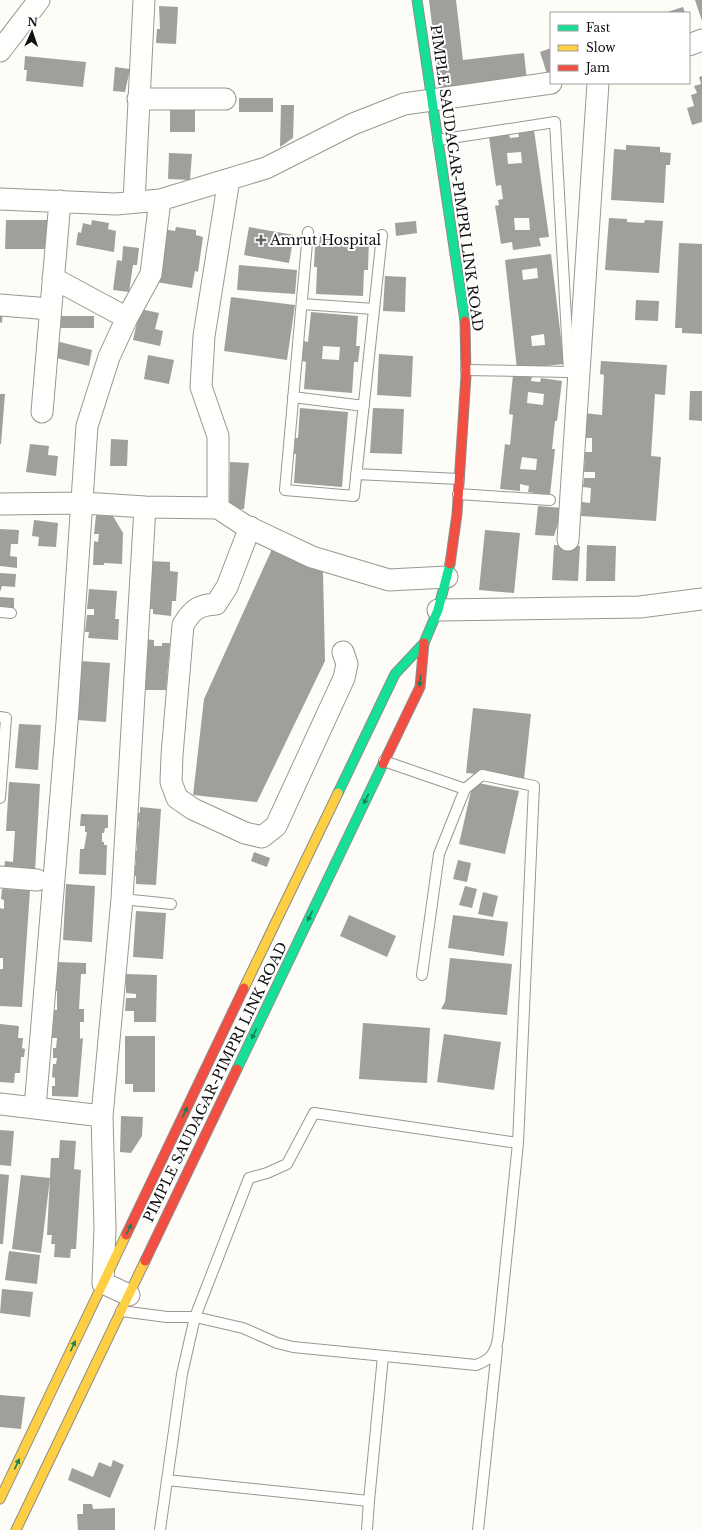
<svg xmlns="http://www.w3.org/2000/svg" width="702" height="1530" font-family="'Libre Baskerville',serif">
  <rect width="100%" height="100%" fill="#fdfcf7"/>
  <path fill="#a19f9c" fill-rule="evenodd" d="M429 0H456L463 60 524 53 527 81 440 91Z
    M695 0H702V21Z
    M159 6 178 7 176 44 156 43 157 29H160Z
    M683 7 685 13H664Z
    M551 48V76L548 77 540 52Z
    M25 56 86 62 83 87 26 81 27 70H24Z
    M115 67 130 69 125 92 113 91Z
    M702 76V122L692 125 687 108 694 106 691 95 697 93 694 86 701 84 699 77Z
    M239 98H273V112H239Z
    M195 104V132H170V105Z
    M281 105H294L293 138 280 147Z
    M534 130 549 237 539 238 541 246 513 250 512 242 501 244 495 206 499 205 498 200 503 199 501 185 496 186 489 137 509 134 510 138 519 137 518 133ZM521 152 522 163 508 164 507 153ZM514 218H529L530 230H515Z
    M626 145 660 147V152L671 153 670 165H666L664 203 611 200 614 149 626 150Z
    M169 153 192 154 190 180 168 179Z
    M609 218 627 219V222L644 223 645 220 663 221 659 273 605 270Z
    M6 220H54L53 249H5Z
    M92 220 109 223 108 229 116 231 114 252 76 245 78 232 81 233 83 223 91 225Z
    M416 221 417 233 396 236 395 223Z
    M176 227 196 230V235L203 237 198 272 195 271 192 288 156 282 163 229 175 231Z
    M249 227 294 235 289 263 244 255Z
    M320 236 334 237V242H351L352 238 369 239 368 270H364L363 296 316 294 317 267H314L315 246H319Z
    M679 243 702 244V334L682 333V328H675Z
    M123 246 139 248 137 265H133L129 292 113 290 117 260 122 261Z
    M551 254 564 364 517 369 505 260ZM537 268 538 278 523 280 522 270ZM544 334 545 345 532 346 531 336Z
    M239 265 297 270 295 294 237 290Z
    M385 276 406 277 405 312 383 311Z
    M231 297 295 305 287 360 224 351Z
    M636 300 659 301 658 321 635 320Z
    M0 307 3 308 2 323 0 322Z
    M140 309 159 313 155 329 163 331 160 346 133 340Z
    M311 312 358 316 356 346H360L358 362H354L352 393 304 389 306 362 302 361 304 341 308 342ZM323 346 340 347 339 360 322 359Z
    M61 316H94V328H61Z
    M56 341 92 350 89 366 52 357Z
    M379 354 413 356 411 397 377 395Z
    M148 355 174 360 169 384 144 379Z
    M601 361 667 365 665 395 655 394 651 456 661 457 656 521 581 516 582 502 590 503 591 488 583 487 584 478H595V472H584L585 452H592V438H583L584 413 602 415 604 375 600 374Z
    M513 375 532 377 531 381 540 382 541 378 562 381 557 421H555L552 449H555L550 495 528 492 529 486 520 484V491L500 489 505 444 510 445 513 415 509 414ZM528 392 544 394 543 405 527 403ZM522 457 537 459 536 470 520 469Z
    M690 391H702V421L689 420Z
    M0 394H5L1 444H0Z
    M300 408 348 412 342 487 294 483 296 454H294L295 438H298Z
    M373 408 404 409 402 454 370 453Z
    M111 439 128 440 127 466H110Z
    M30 444 49 446 48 455 58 456 56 476 26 472Z
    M230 462 249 463 244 509H229Z
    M538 506 563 508 554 536 535 535Z
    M96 515 113 516 123 533 122 564 104 563V565H93L94 541 98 542 99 534H94Z
    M34 520 58 523 56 547 38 546 39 537 32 536Z
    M0 529 19 530 18 544H11L10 556 17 557V568L0 566Z
    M485 530 520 533 514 593 479 590Z
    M554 545 580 546 578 581 552 580Z
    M587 545 616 546 615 581H586Z
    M272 549 323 572 325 661 257 802 193 795 204 699Z
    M150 561 170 562V571L178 572 176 601H172L171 616 153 614V609H146Z
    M0 573 16 574 15 587 2 586 0 592Z
    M89 589 117 591 115 619H119L118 640 88 638 89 632H85L87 615H94V609H87Z
    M0 597 14 598V608H0Z
    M144 639 154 640V646H162V643H170L166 690H141Z
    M81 661 110 663 106 722 77 720Z
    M473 708 531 714 524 779 466 773Z
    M19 724 41 725 38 770 15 768Z
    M9 782 40 784 35 871 4 869 5 861 13 862 15 831H6Z
    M473 782 519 791 505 854 459 844Z
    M140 807 161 809 156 885 136 884V876L131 875 132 865H136V858H132L133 851H137V840H133L134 828H138L139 822 135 821V812L140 813Z
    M81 814 108 815V828H105L104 833H102V842H104V845H107L106 875 79 874 80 849H84L87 832H85V826H80Z
    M254 852 270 858 267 867 251 861Z
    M458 860 471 863 467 882 453 879Z
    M66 884 95 886 92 942 63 940Z
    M465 886 477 889 472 908 459 905Z
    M2 889 30 890 22 1007 0 1006V969H3V958H0V908L4 909V900L1 899Z
    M483 892 498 896 493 917 478 914Z
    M136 911 166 913 163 959 133 957Z
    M349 915 396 936 387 957 340 936Z
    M453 915 508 922 504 956 448 948Z
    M450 958 512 964 507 1015 441 1009 445 1002Z
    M55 962 86 963V974H81L79 1009H84V1022H80V1039L83 1038 78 1097 52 1096V1086H55V1078L52 1077 53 1064H56L57 1058H53V1048H56L57 1038H52L53 1010H57V991H53Z
    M126 974 157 975 156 1022H134V1011H125L126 998H136V994L126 993Z
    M363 1023 430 1028 427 1083 359 1079Z
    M0 1024 19 1026 18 1038H23L22 1048 25 1049 24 1057H21L20 1073H15L14 1083 0 1082Z
    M444 1034 501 1042 494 1090 437 1082Z
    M125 1036H155V1092H133V1084H125Z
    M121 1116 143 1117 142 1136 131 1153 120 1152Z
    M0 1130 14 1131 11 1166 0 1165Z
    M60 1140 76 1141 74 1169 81 1170 76 1249H71L70 1258 54 1257 55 1244H51L52 1235H47L51 1158H59Z
    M0 1174 9 1175 3 1244H0Z
    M21 1175 50 1178 41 1253 12 1249Z
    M9 1251 40 1255 37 1284 5 1280Z
    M2 1289 33 1292 30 1317 0 1313Z
    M0 1395 25 1397 21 1429 0 1427Z
    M113 1460 124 1465 110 1498 68 1480 72 1468 93 1477 99 1462 111 1467Z
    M83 1504H92L93 1509 115 1508V1530H78L77 1514H83Z"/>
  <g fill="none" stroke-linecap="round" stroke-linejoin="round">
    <defs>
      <path id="lane" d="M438 140 555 122 569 372 466 370
        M308 232 285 490 354 496 382 235
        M302 304 374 309
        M293 397 364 406
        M356 474 459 479
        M458 494 550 500
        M0 612 11 613
        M0 717 6 718 0 798
        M384 761 465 789
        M122 899 171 904
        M121 1311 167 1317H195L243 1328 277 1343 293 1347 476 1365C490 1360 495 1354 498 1339L518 1143 534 786 482 775 465 789 439 854 422 975
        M383 1356 369 1501 167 1480 182 1374 195 1317 249 1178 267 1173 287 1164 314 1113 518 1143
        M160 1530 167 1480
        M367 1530 369 1501
        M478 1530 497 1349"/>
      <path id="street" d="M689 45 702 40
        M0 51 39 0
        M138 99H225
        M0 199 116 204 160 200 266 168 353 124 404 104 551 83
        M134 202 144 0
        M53 278 127 318
        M0 305 50 309
        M42 412 60 201
        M0 504 83 503 145 507 218 508 244 525 312 557 389 580 447 577
        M218 508V436L201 387 204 336 229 179
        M250 527 227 587 216 604C198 605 192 610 183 625L172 755 171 782 177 798 193 809 245 833 262 837 276 826 344 678 347 664 343 652
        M568 540 598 83
        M438 610 640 607 702 599
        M0 877 37 880
        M0 1104 102 1116 122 899 145 507
        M35 1108 67 722 87 426 109 357 127 318 151 274 160 200
        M102 1116 105 1228 103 1283 129 1295"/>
      <path id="fast" d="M417 0 465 321
        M338 793 395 674 424 643 438 610 450 564
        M237 1069 383 764"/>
      <path id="slow" d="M244 988 338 793
        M0 1499 126 1235
        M16 1530 145 1261"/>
      <path id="jam" d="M450 564 457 514 466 376 465 321
        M383 764 420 687 424 643
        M126 1235 244 988
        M145 1261 237 1069"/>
    </defs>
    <use href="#lane" stroke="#979795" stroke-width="12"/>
    <use href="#street" stroke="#979795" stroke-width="23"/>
    <use href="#fast" stroke="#8e8d8b" stroke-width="11"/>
    <use href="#slow" stroke="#8e8d8b" stroke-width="11"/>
    <use href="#jam" stroke="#8e8d8b" stroke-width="11"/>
    <use href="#lane" stroke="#fffffe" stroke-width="10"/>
    <use href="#street" stroke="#fffffe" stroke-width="21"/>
    <use href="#fast" stroke="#16e098" stroke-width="9"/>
    <use href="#slow" stroke="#ffcf43" stroke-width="9"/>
    <use href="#jam" stroke="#f24e42" stroke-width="9"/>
  </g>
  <defs><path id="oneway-solid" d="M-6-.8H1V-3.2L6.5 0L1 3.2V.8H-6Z"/></defs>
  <g fill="#14835b">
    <use href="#oneway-solid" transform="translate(420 681) rotate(97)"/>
    <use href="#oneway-solid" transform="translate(366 799) rotate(116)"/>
    <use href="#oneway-solid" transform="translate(310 916) rotate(116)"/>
    <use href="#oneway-solid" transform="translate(254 1034) rotate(116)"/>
    <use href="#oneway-solid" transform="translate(185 1112) rotate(-64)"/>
    <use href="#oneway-solid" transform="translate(129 1229) rotate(-64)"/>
    <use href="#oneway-solid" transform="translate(73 1346) rotate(-65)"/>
    <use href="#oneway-solid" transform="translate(17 1464) rotate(-65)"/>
  </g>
  <path fill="#646362" stroke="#fff" stroke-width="1.5" d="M259 234h4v4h4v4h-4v4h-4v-4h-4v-4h4z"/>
  <g text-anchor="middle" stroke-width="4" stroke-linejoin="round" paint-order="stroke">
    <g font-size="14" fill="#111" stroke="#fff">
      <text transform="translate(457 178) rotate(82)" y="5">PIMPLE SAUDAGAR-PIMPRI LINK ROAD</text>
      <text transform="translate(215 1082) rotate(-64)" y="5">PIMPLE SAUDAGAR-PIMPRI LINK ROAD</text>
    </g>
    <g font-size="14" fill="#111" stroke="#fff" text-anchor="start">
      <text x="270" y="245">Amrut Hospital</text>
    </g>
  </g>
  <rect x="550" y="12" width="140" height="72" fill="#ffffff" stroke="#a0a0a0"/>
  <rect x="558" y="25" width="20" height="6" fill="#16e098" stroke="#a0a0a0"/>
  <text x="586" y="32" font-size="12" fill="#111111">Fast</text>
  <rect x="558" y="45" width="20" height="6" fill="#ffcf43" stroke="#a0a0a0"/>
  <text x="586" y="52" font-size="12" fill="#111111">Slow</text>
  <rect x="558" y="65" width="20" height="6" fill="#f24e42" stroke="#a0a0a0"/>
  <text x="586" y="72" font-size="12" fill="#111111">Jam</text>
  <g transform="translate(32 32) rotate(3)" stroke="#ffffff" stroke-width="3" paint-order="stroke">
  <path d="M0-3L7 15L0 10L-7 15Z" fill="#111111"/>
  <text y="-6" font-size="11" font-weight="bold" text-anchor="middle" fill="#111111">N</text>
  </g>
</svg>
